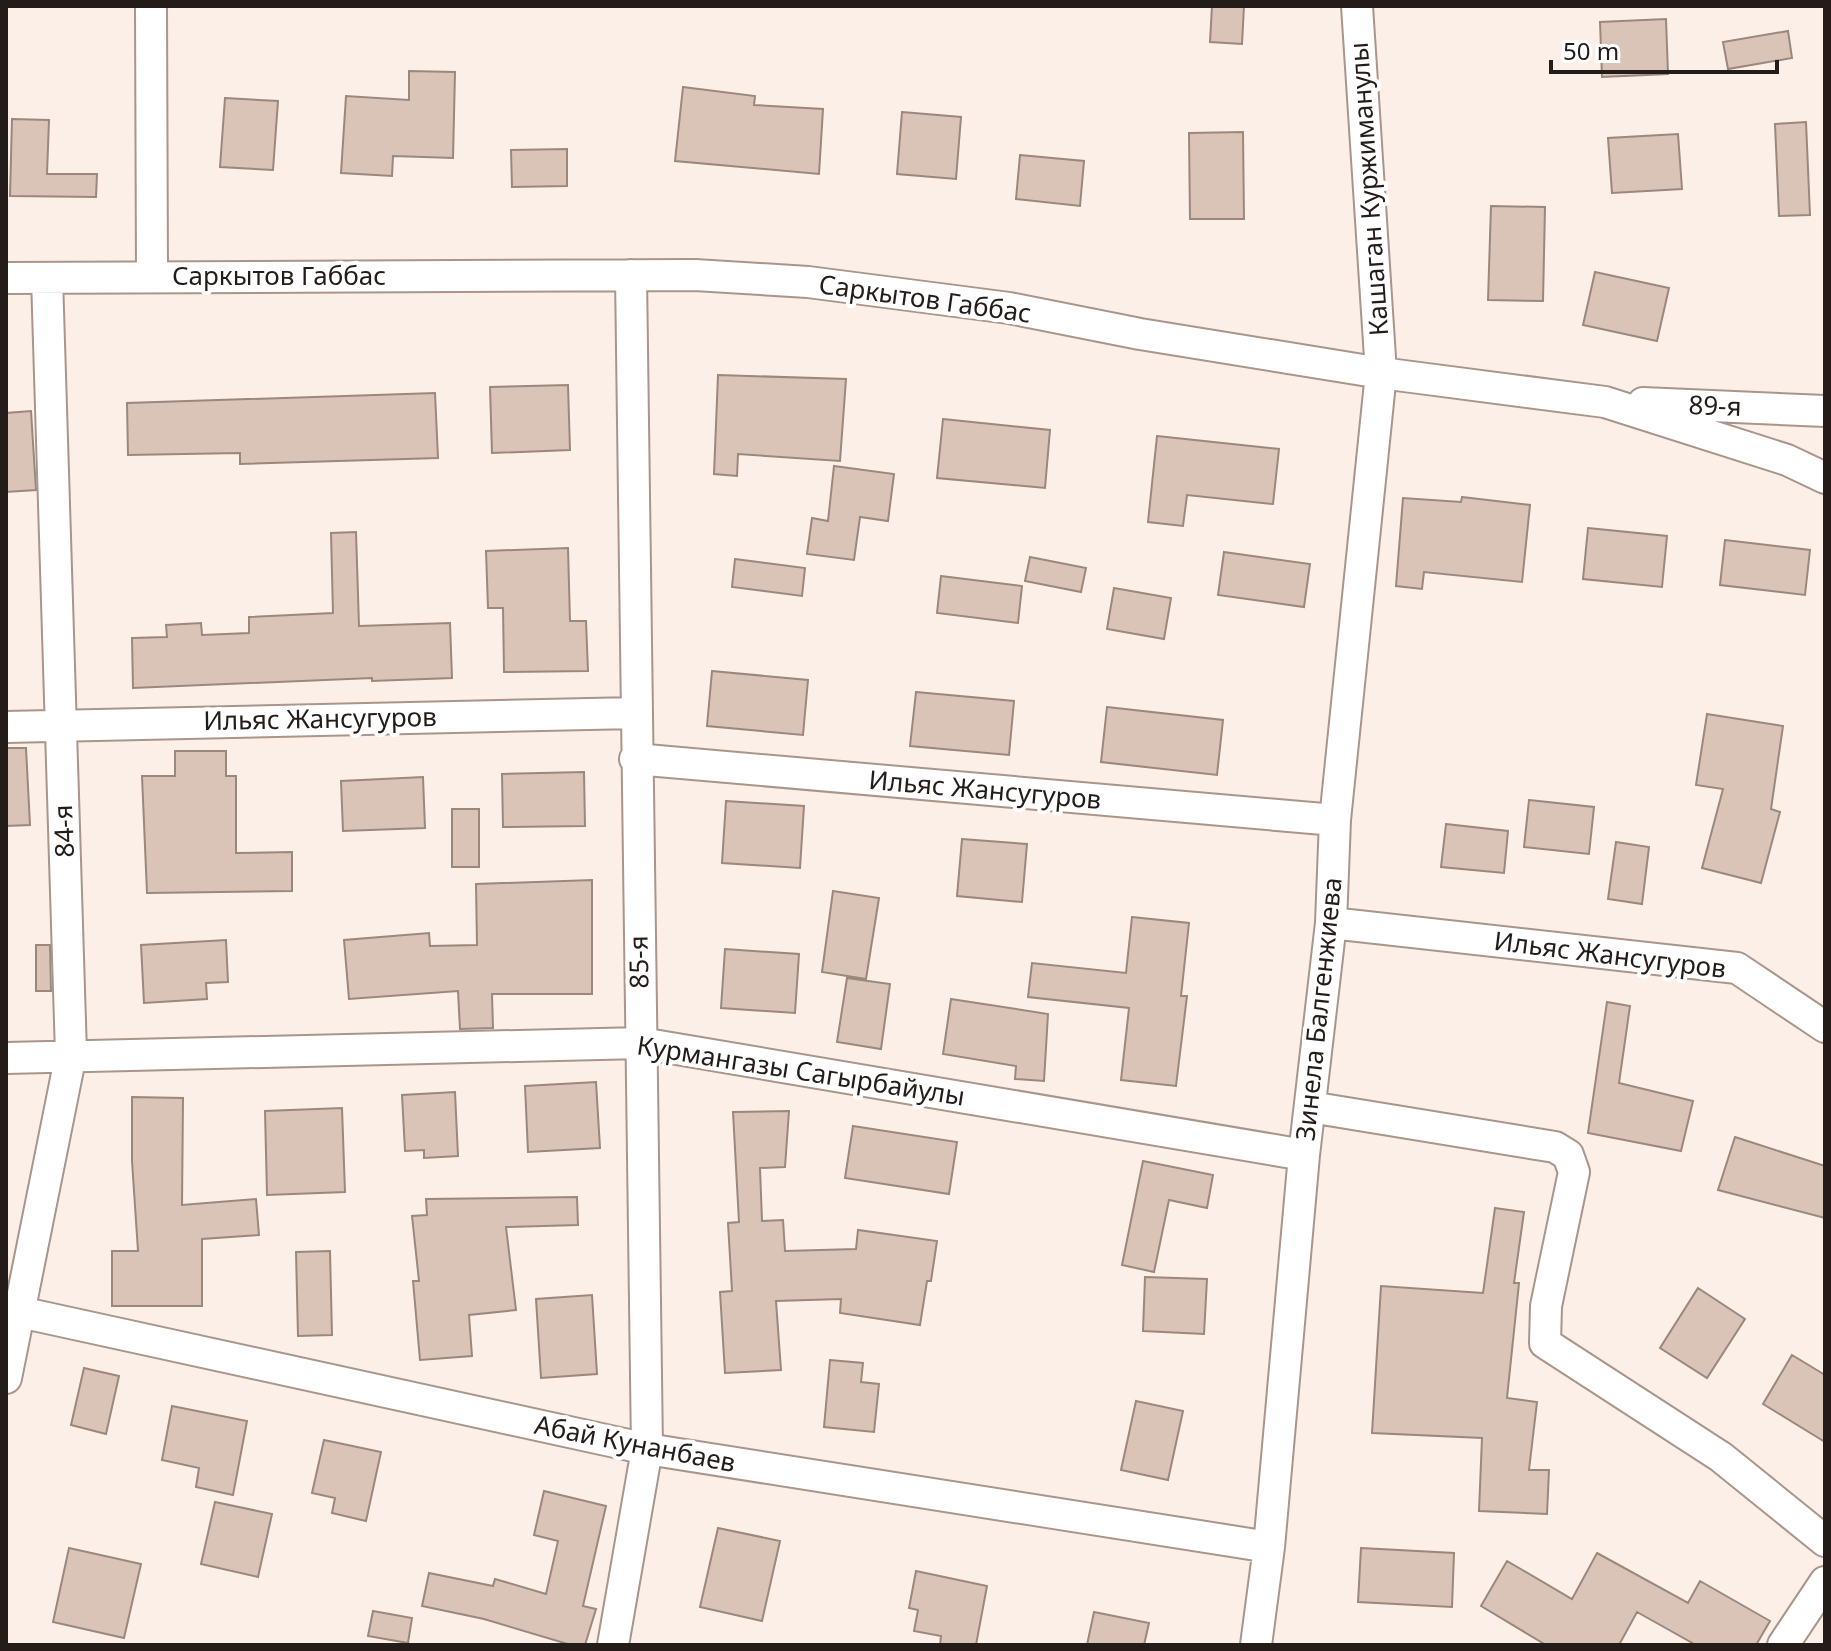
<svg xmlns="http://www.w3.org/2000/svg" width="1831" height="1651" font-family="'Noto Sans',sans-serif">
  <rect width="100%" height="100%" fill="#fcefe8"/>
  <path fill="#dac4b8" stroke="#9b877c" stroke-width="2" d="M1212 6H1244L1242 44 1210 42Z
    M1666 19 1668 74 1602 77 1600 22Z
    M1788 31 1792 58 1728 69 1723 42Z
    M409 71 455 72 453 158 393 156 392 176 341 173 346 96 409 100Z
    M683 87 755 96 754 105 823 109 819 174 675 161Z
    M225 98 278 101 273 170 220 167Z
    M902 112 961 117 956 179 897 174Z
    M12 119 49 120 47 174H97L96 197 10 196Z
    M1806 122 1810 215 1779 216 1775 124Z
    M1243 132 1244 219H1190L1189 133Z
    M1678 134 1682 189 1612 193 1608 138Z
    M567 149V186L512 187 511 150Z
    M1020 155 1084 161 1080 206 1016 199Z
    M1491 206 1545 207 1543 301 1488 300Z
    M1595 272 1669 288 1657 341 1583 325Z
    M718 375 846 379 840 461 738 454 737 476 714 474Z
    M568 385 570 450 492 453 490 387Z
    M435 393 438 458 240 464V453L128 455 127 403Z
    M31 411 36 490 6 492V413Z
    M943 419 1050 430 1045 488 937 478Z
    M1157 436 1279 449 1273 504 1187 495 1183 526 1148 522Z
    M834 466 894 474 888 521 860 517 854 560 807 554 812 518 828 521Z
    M1462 497 1530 505 1522 582 1424 572 1422 589 1396 586 1403 498 1461 502Z
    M1588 528 1667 536 1662 587 1583 579Z
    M356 532 359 626 450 623 452 678 372 681V678L133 688 132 638 167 637 166 625 201 623 202 635 249 633V617L333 613 331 533Z
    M1725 540 1810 550 1805 595 1720 585Z
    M568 548 570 621H586L588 671 504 672 503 608H488L486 551Z
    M1224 552 1310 564 1304 607 1218 595Z
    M1030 557 1086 568 1081 592 1025 581Z
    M735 559 805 568 802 596 732 587Z
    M941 576 1022 586 1018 623 937 613Z
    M1114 588 1171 598 1164 639 1107 629Z
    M712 671 808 680 803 735 707 726Z
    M916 692 1014 701 1009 755 910 746Z
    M1107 707 1223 720 1217 775 1101 762Z
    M1707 714 1783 726 1771 809 1780 812 1761 883 1702 868 1723 789 1696 785Z
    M6 748H26L30 825 6 826Z
    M175 751H226V776H236V853L292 852V891L147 893 142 776H175Z
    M584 772 585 826 503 827 502 774Z
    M423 777 425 828 343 831 341 781Z
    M1529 800 1594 807 1589 854 1524 847Z
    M726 801 804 806 800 868 722 863Z
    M452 809H479V867H452Z
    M1446 824 1508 831 1504 873 1441 867Z
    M962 839 1027 844 1022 902 957 896Z
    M1616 842 1649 847 1642 904 1608 899Z
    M592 880V994H492L493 1028 460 1029 458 991 349 999 344 940 429 933 430 946 477 945 476 884Z
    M833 891 879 898 866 979 822 972Z
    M1132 917 1189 923 1181 996H1187L1176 1086 1121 1080 1129 1008 1028 997 1032 963 1126 973Z
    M226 940 228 982 206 983 207 999 144 1003 141 945Z
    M36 945H50L51 991H36Z
    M725 949 799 954 795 1013 721 1008Z
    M847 978 890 984 881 1049 837 1042Z
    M951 999 1048 1014 1044 1081 1015 1079 1016 1066 943 1054Z
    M1607 1002 1630 1006 1619 1083 1693 1101 1681 1151 1588 1133Z
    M596 1082 600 1148 528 1152 525 1086Z
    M455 1092 458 1156 424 1158V1150L405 1151 402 1095Z
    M132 1097 183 1098 182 1205 256 1199 259 1235 202 1239V1306H112V1251H138L132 1161Z
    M342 1108 345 1192 267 1195 265 1111Z
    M789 1111 785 1167 760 1168 762 1221 783 1220 785 1251 856 1249 858 1230 937 1241 931 1281H927L920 1325 840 1313 841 1299 776 1301 781 1370 725 1373 720 1292 732 1291 728 1223 739 1222 733 1112Z
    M853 1126 957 1142 949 1194 845 1178Z
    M1735 1137 1825 1166V1218L1718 1190Z
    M1143 1161 1213 1175 1207 1208 1169 1200 1154 1272 1122 1265Z
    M577 1197 578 1225 506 1227 516 1310 469 1315 472 1356 420 1360 413 1281H419L412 1216 427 1215 426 1199Z
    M1495 1208 1524 1212 1514 1283H1519L1507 1398 1537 1402 1529 1470H1549L1547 1514 1479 1511 1482 1438 1372 1433 1381 1286 1483 1293Z
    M330 1251 332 1335 298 1336 296 1252Z
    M1145 1277 1207 1279 1204 1334 1143 1331Z
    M1698 1288 1745 1319 1707 1378 1660 1348Z
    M592 1295 597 1374 541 1378 536 1299Z
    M1792 1355 1825 1375V1442L1763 1404Z
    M830 1360 863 1363 861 1382 879 1384 874 1432 824 1427Z
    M84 1368 119 1376 106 1434 71 1425Z
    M1136 1401 1183 1411 1168 1480 1121 1470Z
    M172 1406 247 1421 233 1495 196 1487 199 1468 162 1460Z
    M324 1440 381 1452 366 1521 332 1513 335 1498 312 1493Z
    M544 1491 606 1506 583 1606 596 1609 585 1645H571L484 1619 422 1606 429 1573 493 1586 495 1579 546 1594 558 1541 534 1535Z
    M215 1502 272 1514 258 1577 201 1564Z
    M718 1528 780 1541 762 1621 700 1607Z
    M69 1548 141 1564 124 1638 53 1622Z
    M1361 1548 1454 1553 1452 1607 1358 1602Z
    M1597 1553 1688 1603 1700 1581 1770 1621 1756 1645H1696L1637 1612 1619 1645H1546L1481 1606 1507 1561 1572 1599Z
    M916 1571 987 1586 976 1645H940L941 1636 914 1631 918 1610 909 1608Z
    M373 1611 412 1618 408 1643 368 1636Z
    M1094 1612 1149 1623 1144 1645H1087Z"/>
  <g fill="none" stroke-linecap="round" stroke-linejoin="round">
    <defs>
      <path id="street" d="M151 6 152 276
        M6 278 695 275 808 282 1009 308 1140 334 1381 373 1605 402 1787 460 1825 478
        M1643 403 1825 411
        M6 727 635 713
        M635 759 1335 820
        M1331 923 1737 968 1825 1027
        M6 1058 641 1043 1304 1155
        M1310 1107 1555 1147 1568 1155 1574 1172 1546 1306 1545 1343 1721 1457 1825 1541
        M6 1309 647 1449 1269 1547
        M6 1378 71 1054 47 278
        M613 1645 647 1449 631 275
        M1256 1645 1269 1547 1304 1155 1331 923 1335 820 1381 373 1357 6
        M1783 1645 1825 1582"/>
    </defs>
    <use href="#street" stroke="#a9958a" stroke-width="34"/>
    <use href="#street" stroke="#fff" stroke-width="30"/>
  </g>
  <g text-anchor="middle" stroke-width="8" stroke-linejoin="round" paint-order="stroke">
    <g font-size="26" fill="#241c18" stroke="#fff">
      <text transform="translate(1369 189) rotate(-94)" y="9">Кашаган Куржиманулы</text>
      <text x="279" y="285">Саркытов Габбас</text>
      <text transform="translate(925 299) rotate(8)" y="9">Саркытов Габбас</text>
      <text transform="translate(1715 406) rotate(2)" y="9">89-я</text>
      <text transform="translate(320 719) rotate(-1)" y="9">Ильяс Жансугуров</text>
      <text transform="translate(985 790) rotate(5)" y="9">Ильяс Жансугуров</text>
      <text transform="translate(64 831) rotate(-92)" y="9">84-я</text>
      <text transform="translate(1610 955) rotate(7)" y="9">Ильяс Жансугуров</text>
      <text transform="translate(639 962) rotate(-91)" y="9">85-я</text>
      <text transform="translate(1319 1009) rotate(-84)" y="9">Зинела Балгенжиева</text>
      <text transform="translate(801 1071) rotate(9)" y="9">Курмангазы Сагырбайулы</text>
      <text transform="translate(635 1444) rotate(11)" y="9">Абай Кунанбаев</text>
    </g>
  </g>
  <rect width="1831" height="1651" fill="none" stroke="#241c18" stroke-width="16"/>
  <path d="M1551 60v12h226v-12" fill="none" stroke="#241c18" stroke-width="4"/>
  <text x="1563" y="60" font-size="24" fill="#241c18" stroke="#ffffff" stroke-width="6" paint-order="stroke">50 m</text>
</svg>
